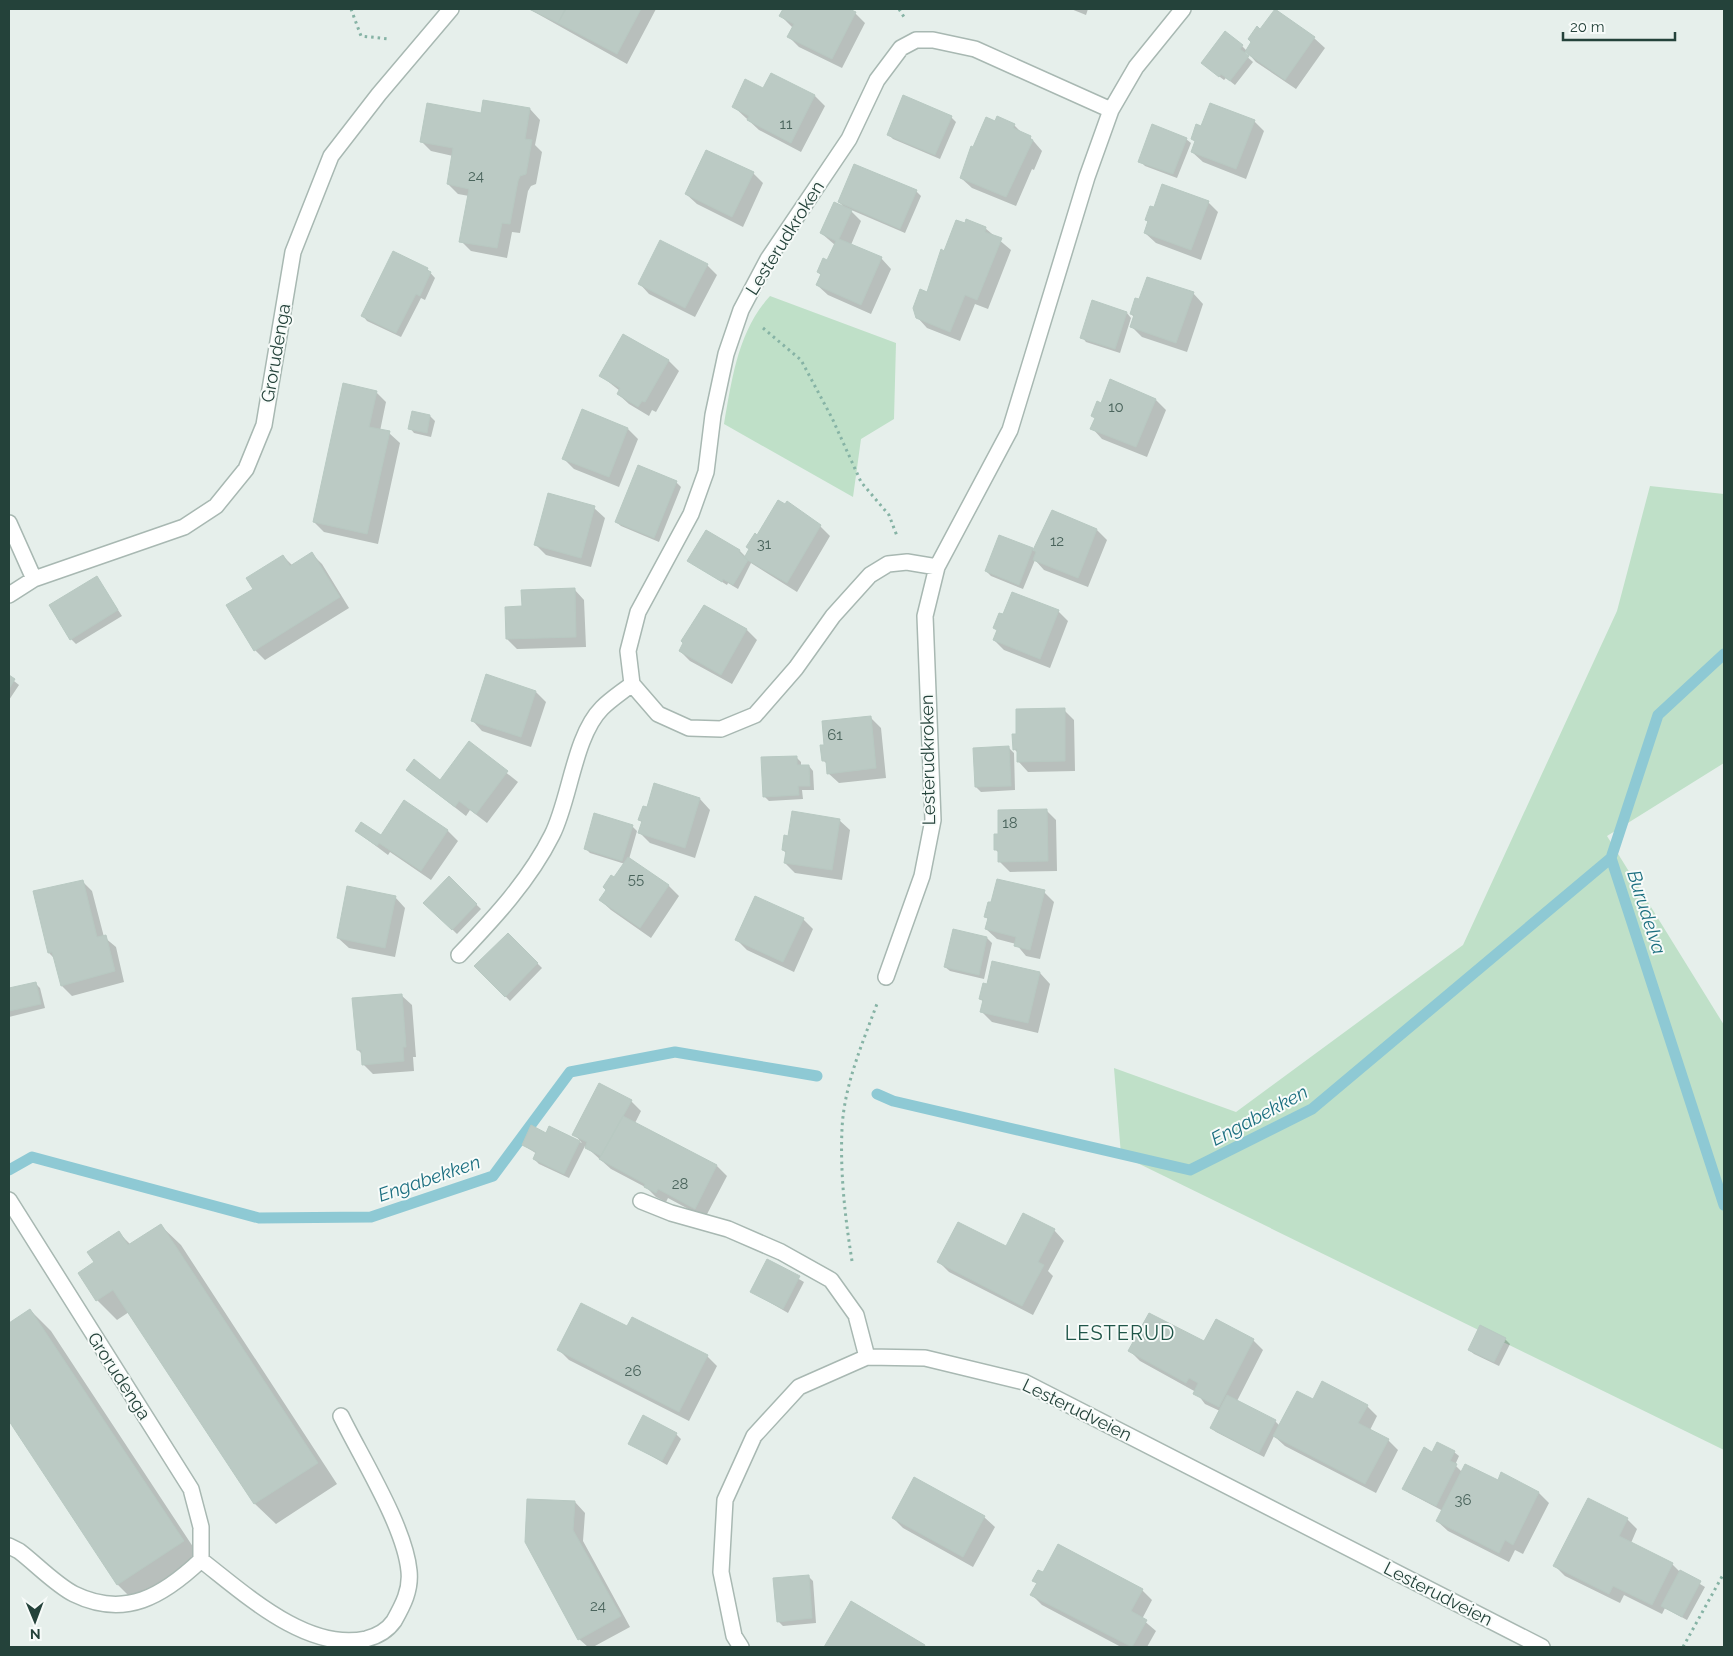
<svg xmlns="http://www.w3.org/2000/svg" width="1733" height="1656" font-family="Raleway,sans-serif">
  <rect width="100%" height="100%" fill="#e6efeb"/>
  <path fill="#bfe0c8" d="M770 296 896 343 894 419 861 439 853 497 724 424C732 379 738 331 770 296Z
    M1650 486 1724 494V763L1607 836 1724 1025V1450L1121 1155 1114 1068 1236 1112 1463 945 1617 611Z"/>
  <path fill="#0003" d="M529 9H656L627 64Z
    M784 9H846L855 13 865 23 842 68 799 47 789 37 793 28 781 16Z
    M1071 9H1088L1086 15Z
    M1275 10 1314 38 1325 48 1296 89 1256 62 1246 51 1244 54 1253 62 1235 85 1226 78 1224 80 1208 68 1242 46 1247 51Z
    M772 74 815 96 825 106 801 152 759 130 733 106 764 90Z
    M530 109 540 120 535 145 542 152 536 184 531 186 528 191 520 233 512 232 507 258 471 251 461 241 469 196 458 194 448 184 453 156 431 151 421 141 482 114Z
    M951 117 956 122 940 159 893 139 888 134Z
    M1254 121 1264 131 1246 179 1203 162 1192 152 1196 142 1192 138 1201 128Z
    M996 122 1014 125 1023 134 1030 137 1042 151 1034 170 1032 169 1016 206 972 188 961 178 974 149Z
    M1186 139 1191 143 1177 178 1145 166 1140 161Z
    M753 173 763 183 743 227 697 204 686 194Z
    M916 191 921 196 905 233 849 209 861 221 851 245 881 258 891 269 871 314 828 295 817 285 821 275 818 272 828 261 835 245 821 233 846 209 839 202Z
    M1208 202 1218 212 1201 260 1156 243 1145 233 1149 223 1146 220 1154 208Z
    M985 228 1011 250 988 309 975 304 960 341 927 328 917 317 944 252Z
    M707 265 717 275 695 317 649 294 639 283Z
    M427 269 435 278 425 300 421 298 401 337 367 321 363 316Z
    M1193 293 1203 304 1187 352 1142 337 1131 326 1134 317 1131 314Z
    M1127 313 1131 318 1120 353 1086 342 1082 337Z
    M624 335 669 361 679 371 656 412 652 410 649 416 629 404 618 394 620 391 601 376Z
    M376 392 386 402 380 431 389 433 400 443 378 544 324 532 314 522Z
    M1156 400 1166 410 1147 457 1102 439 1092 428Z
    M583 411 628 429 638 439 619 487 574 469 564 459Z
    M430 416 435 421 431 437 414 433 410 428Z
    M676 482 681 487 659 542 621 526 616 522Z
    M594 508 605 518 591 567 546 555 535 544Z
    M1053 512 1097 530 1107 540 1088 587 1044 570 1035 560 1023 589 991 576 986 571 1032 549 1034 551Z
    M820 526 830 536 797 592 751 563 738 589 728 583 727 585 689 561 740 551 746 557 757 537Z
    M312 554 322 564 349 608 265 660 255 650 254 589 283 556 293 566Z
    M97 578 122 616 76 644 71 639Z
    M574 589 584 600 586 647 517 649 507 639 523 608Z
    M705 606 747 630 757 640 732 684 690 661 680 651Z
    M1058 611 1068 621 1050 668 1004 650 994 640Z
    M9 677 19 685 9 700Z
    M536 692 546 702 531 747 482 731 472 720Z
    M1064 710 1074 720 1075 771 1028 772 1018 761V753L1014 749Z
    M870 717 881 728 886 778 839 783 828 773 827 764 823 760Z
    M469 743 518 782 487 823 470 810 466 816 407 770 441 781Z
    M1009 748 1014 753 1015 790 981 792 976 787Z
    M796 757 801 762V766H809L813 771 814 790H802L803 799 769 801 764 796Z
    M655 785 700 799 710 810 695 858 650 843 640 833 643 823 639 820 647 808Z
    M405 802 448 831 458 841 431 880 390 852 388 855 356 831 381 837Z
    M1046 810 1056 820 1057 871 1010 872 1000 862V854L995 849 999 835Z
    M839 820 850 830 842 880 795 873 785 863 786 853 783 850 789 837Z
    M632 826 637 831 629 859 669 886 679 896 651 938 611 910 600 900 625 864 590 853 585 848Z
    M449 878 481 909 457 934 425 903Z
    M82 881 92 891 104 937 116 947 124 982 72 996 62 986 55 959 49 953Z
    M1044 892 1054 902 1040 959 1026 956 1016 944 997 939 986 929 989 920 985 916Z
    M395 897 405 908 395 957 349 948 338 938Z
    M803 919 813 929 794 972 747 950 737 940Z
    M508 934 542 968 510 1001 476 966Z
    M987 938 992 943 984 979 950 971 945 967Z
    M993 962 1040 973 1050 984 1038 1033 992 1022 981 1011 984 1002 980 999 988 986Z
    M35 983 40 988 45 1008 9 1017V989Z
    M401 995 412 1005 416 1057H413L414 1071 373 1074 363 1064 362 1054 358 1050Z
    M631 1101 641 1111 635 1123 717 1166 727 1176 705 1218 668 1198 666 1202 656 1197 647 1188 611 1169 585 1146 569 1178 539 1164 534 1159 537 1154 523 1145 546 1134 550 1127 582 1143 574 1134Z
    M160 1225 181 1245 337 1484 276 1524 255 1504 129 1312 117 1320 97 1300 96 1262 119 1233 131 1245Z
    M1054 1230 1064 1241 1048 1271 1053 1276 1033 1315 949 1272 939 1262 1006 1248Z
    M768 1261 804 1282 788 1313 752 1292Z
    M30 1310 51 1331 203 1562 138 1605 118 1585 9 1418V1325Z
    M628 1328 707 1356 717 1366 689 1421 569 1360 559 1350Z
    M1505 1339 1510 1344 1499 1366 1474 1354 1469 1350Z
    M1253 1340 1263 1350 1237 1401 1275 1421 1280 1426 1314 1401 1367 1406 1377 1416 1370 1430 1388 1440 1398 1450 1376 1493 1285 1446 1274 1436 1264 1457 1216 1432 1211 1428 1220 1411 1205 1404 1196 1392 1140 1361 1130 1351Z
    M676 1434 681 1439 667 1465 629 1443Z
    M1454 1452 1459 1456 1455 1465 1462 1472 1498 1482 1502 1474 1539 1493 1549 1503 1523 1554 1515 1550 1509 1562 1448 1531 1437 1521 1443 1511 1409 1493 1404 1488 1433 1453Z
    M915 1479 984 1517 995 1527 973 1567 903 1528 893 1518Z
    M575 1502 585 1513 583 1541 630 1627 593 1647H588L579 1639 526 1542Z
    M1627 1519 1637 1529 1631 1543 1672 1564 1680 1572 1705 1587 1687 1620 1665 1608 1662 1614 1624 1595 1620 1603 1565 1576 1555 1566Z
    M808 1576 813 1581 816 1623 783 1626 778 1621Z
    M1034 1580 1142 1590 1152 1600 1142 1619 1156 1631 1147 1647H1121L1042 1605 1032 1595 1038 1584Z
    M852 1603 924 1646 926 1647H825Z"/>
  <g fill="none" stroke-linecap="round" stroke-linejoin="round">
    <path stroke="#8ec9d4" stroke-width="11" d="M1724 654 1658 715 1611 858 1724 1205
      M877 1094 893 1101 1190 1170 1312 1109 1611 858
      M9 1170 32 1157 259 1218 371 1217 493 1176 570 1072 675 1052 817 1076"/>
  </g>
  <path fill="#bbcac4" stroke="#b8c9c2" d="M529 9H565L558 23Z
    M566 9H641L617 54 558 23Z
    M783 9H849L856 12 832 59 787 37 794 24 779 16Z
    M1275 9 1315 37 1285 80 1245 52 1251 42 1248 39 1257 26 1260 29Z
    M1225 31 1243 45 1240 49 1249 56 1230 81 1221 74 1219 77 1201 63Z
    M771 73 815 95 791 143 747 120 749 116 732 107 745 79 763 88Z
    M903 95 952 116 935 155 887 135Z
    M483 100 530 108 525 139 532 140 526 174 520 176 518 181 510 224 502 223 497 248 459 242 469 189 447 184 453 148 420 142 427 103 481 113Z
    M1210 103 1255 120 1236 169 1191 152 1195 141 1191 139 1196 124 1201 126Z
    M997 116 1015 124 1013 128 1031 136 1030 139 1033 140 1006 197 960 178 971 146 973 147 986 117 995 121Z
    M1152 124 1187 138 1173 174 1138 162Z
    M706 150 754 172 732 217 685 194Z
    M854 164 917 190 900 229 838 202Z
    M1162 184 1209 201 1191 250 1144 233 1148 221 1145 220 1150 206 1154 207Z
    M834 202 852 210 839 239 882 257 861 305 816 285 821 274 817 272 823 258 827 260 836 241 820 233Z
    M966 219 986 227 985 232 1002 238 977 300 965 295 950 332 916 318 913 308 920 289 927 292 941 249 944 251 956 220 965 223Z
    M660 240 708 264 685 308 638 284Z
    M393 251 428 268 427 270 431 272 420 296 416 294 396 333 361 316Z
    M1147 277 1194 292 1176 343 1130 327 1134 315 1130 314 1135 298 1139 299Z
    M1092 300 1127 312 1115 349 1080 338Z
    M623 334 669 360 645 402 642 401 638 407 617 394 620 388 599 376Z
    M1110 379 1156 399 1136 447 1090 429 1095 418 1091 416 1097 401 1101 403Z
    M343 383 377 391 369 427 390 431 367 534 313 522Z
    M582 409 628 428 609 477 562 459Z
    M412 411 430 415 427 433 408 429Z
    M638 465 677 481 654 538 615 522Z
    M548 493 595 506 581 558 534 545Z
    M778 500 785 504 787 501 821 525 787 583 744 558 749 549 746 547 755 533 757 535Z
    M1052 510 1097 529 1078 578 1033 560 1036 552 1033 550Z
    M706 530 740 550 739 552 748 560 733 585 723 579 722 582 687 561Z
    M999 535 1033 548 1019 585 985 571Z
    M312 552 340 597 254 651 226 605 253 589 246 578 283 555 290 566Z
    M97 576 118 610 70 640 49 605Z
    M575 588 576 637 506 639 505 607 522 606 521 590Z
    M1012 592 1059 610 1040 659 993 640 997 630 993 628 999 613 1003 614Z
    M704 605 747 629 721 675 679 651 683 643 681 641Z
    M486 674 536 691 521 737 471 721Z
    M9 675 15 679 9 689Z
    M1065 708V761L1017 762V749L1013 750 1012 734H1016V709Z
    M871 716 876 768 827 774 826 761H822L820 745H824L822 721Z
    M469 741 508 771 476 814 459 801 455 807 406 770 414 759 440 780Z
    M1009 746 1011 786 975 787 973 748Z
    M797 756V765H809L810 786H798L799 795 763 797 761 757Z
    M654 783 700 798 685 848 638 833 642 821 638 820 643 806 647 807Z
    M404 800 448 830 421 871 379 843 377 846 355 831 361 822 381 835Z
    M1047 809 1048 861 998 862V850H994V834H998V810Z
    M792 811 840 819 832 870 784 863 786 851 782 850 784 835 788 836Z
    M594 813 633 825 622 861 584 849Z
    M628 857 669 885 640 928 599 900 606 890 603 887 611 875 614 877Z
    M449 876 477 904 452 930 423 903Z
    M997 879 1045 890 1030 950 1014 946 1016 937 985 929 988 918 984 917 988 902H991Z
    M83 880 97 937 106 935 115 971 61 986 52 952 48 953 33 891Z
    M347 886 396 896 385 948 337 938Z
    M755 896 804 918 783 962 735 940Z
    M953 929 987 937 979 975 944 967Z
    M508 933 538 963 505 997 474 966Z
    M992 961 1040 972 1028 1023 980 1012 983 1000 979 999 983 983 987 984Z
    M36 982 41 1004 9 1011V988Z
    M402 994 406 1047H403L404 1061 362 1065 361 1050H357L352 998Z
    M599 1083 632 1100 601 1156 585 1148 587 1142 572 1135Z
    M623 1116 717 1165 695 1209 658 1189 656 1193 644 1187 645 1184 599 1159Z
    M531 1125 546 1133 549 1126 580 1141 564 1174 533 1159 536 1152 522 1145Z
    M1023 1213 1055 1229 1038 1262 1044 1265 1022 1306 937 1262 958 1222 1006 1246Z
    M161 1224 318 1463 254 1504 113 1290 96 1301 78 1273 94 1262 87 1252 119 1231 128 1245Z
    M767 1259 800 1276 783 1309 750 1292Z
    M581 1303 627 1326 632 1317 708 1355 679 1412 557 1350Z
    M30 1309 184 1541 117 1585 9 1421V1323Z
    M1149 1313 1204 1341 1216 1319 1254 1339 1219 1407 1193 1394 1198 1383 1189 1378 1186 1383 1128 1351Z
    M1480 1325 1506 1338 1494 1362 1468 1350Z
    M1322 1381 1368 1405 1358 1423 1389 1439 1365 1484 1273 1436 1297 1391 1313 1399Z
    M1227 1395 1276 1420 1259 1453 1210 1428Z
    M643 1415 677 1433 662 1461 628 1444Z
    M1437 1442 1455 1451 1450 1461 1457 1464 1436 1506 1402 1489 1424 1447 1432 1452Z
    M1465 1464 1498 1480 1501 1472 1539 1492 1513 1545 1505 1540 1499 1553 1436 1521Z
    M914 1477 985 1516 963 1557 892 1518Z
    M1588 1498 1628 1518 1619 1536 1673 1563 1652 1605 1613 1586 1609 1594 1553 1566Z
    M527 1499 575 1501 573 1530 621 1616 578 1640 525 1542Z
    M1058 1544 1143 1589 1131 1611 1147 1620 1132 1647 1030 1595 1037 1583 1032 1581 1038 1570 1043 1572Z
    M1680 1570 1701 1581 1682 1617 1661 1606Z
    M809 1575 812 1618 777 1622 773 1578Z
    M851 1601 925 1645 924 1647H824Z"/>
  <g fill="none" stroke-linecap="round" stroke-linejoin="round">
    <defs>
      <path id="minor" d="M9 523 34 579
        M937 567 907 562 888 564 870 575 833 616 796 668 755 715 721 729 689 728 658 714 632 684 628 651 638 612 691 514 706 472 713 415 726 354 741 310 768 259 849 139 877 80 901 48 916 40H933L975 49 1111 110
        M9 595 34 579 184 527 216 506 246 469 264 425 293 252 331 156 379 94 451 9
        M459 955C494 918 529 881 552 835 570 800 574 736 602 708 611 699 622 692 632 684
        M886 977 922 876 933 820 925 616 937 567 1010 430 1087 177 1111 110 1136 67 1183 9
        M9 1200 191 1489 201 1527V1560
        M641 1201 671 1213 728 1229 781 1252 831 1280 856 1315 867 1357
        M9 1546 19 1551C35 1563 56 1585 74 1594 125 1619 163 1596 201 1560
        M201 1560C245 1594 307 1652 366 1639 378 1636 387 1631 394 1621 403 1605 411 1590 409 1571 405 1527 361 1457 341 1416
        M741 1647 734 1636 721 1572 725 1500 754 1436 799 1387 867 1357 925 1358 1024 1382 1542 1647"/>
    </defs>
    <use href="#minor" stroke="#a8b8b2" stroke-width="18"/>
    <path stroke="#86b3a5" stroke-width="3" stroke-dasharray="2.5 4" stroke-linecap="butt" d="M351 9 361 36 389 39
      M899 9 904 17
      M763 328 801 360 832 418 861 482 889 515 897 536
      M852 1261C845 1217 840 1173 842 1129 844 1085 863 1042 878 1001
      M1683 1647 1724 1573"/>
    <use href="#minor" stroke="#fff" stroke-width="15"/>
  </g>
  <g text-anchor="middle" stroke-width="4" stroke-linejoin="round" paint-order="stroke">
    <g font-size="15" fill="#4a645c">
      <text x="786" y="129">11</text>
      <text x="476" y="181">24</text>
      <text x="1116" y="412">10</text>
      <text x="1057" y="546">12</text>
      <text x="764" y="549">31</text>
      <text x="835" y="740">61</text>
      <text x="1010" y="828">18</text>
      <text x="636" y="884">55</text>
      <text x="680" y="1189">28</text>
      <text x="633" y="1376">26</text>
      <text x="1463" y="1505">36</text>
      <text x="598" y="1611">24</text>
    </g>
    <g font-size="18" fill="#24423a" stroke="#f7fbf9">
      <text transform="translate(785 238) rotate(-58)" y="6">Lesterudkroken</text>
      <text transform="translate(276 353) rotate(-80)" y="6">Grorudenga</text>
      <text transform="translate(928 760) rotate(-91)" y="6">Lesterudkroken</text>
      <text transform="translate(119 1376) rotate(57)" y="6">Grorudenga</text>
      <text transform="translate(1077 1410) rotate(26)" y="6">Lesterudveien</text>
      <text transform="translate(1438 1594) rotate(27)" y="6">Lesterudveien</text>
    </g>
    <g font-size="19" font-style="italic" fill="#1c6f80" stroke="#f7fbf9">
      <text transform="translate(1647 912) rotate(72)" y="7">Burudelva</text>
      <text transform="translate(1259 1115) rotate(-28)" y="7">Engabekken</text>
      <text transform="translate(429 1178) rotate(-19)" y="7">Engabekken</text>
    </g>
    <g font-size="20" letter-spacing="1" fill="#1f5548" stroke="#f7fbf9">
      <text x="1120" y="1340">LESTERUD</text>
    </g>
  </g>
  <rect width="1733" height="1656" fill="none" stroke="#24423a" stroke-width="20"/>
  <g transform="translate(35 1621) rotate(179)" stroke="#f7fbf9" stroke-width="4" paint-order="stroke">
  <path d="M0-4L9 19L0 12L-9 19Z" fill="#24423a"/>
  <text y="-8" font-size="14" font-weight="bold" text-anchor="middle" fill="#24423a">N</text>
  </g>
  <path d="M1563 32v8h112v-8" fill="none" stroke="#24423a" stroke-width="2.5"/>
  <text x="1570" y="32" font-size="15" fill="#24423a" stroke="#f7fbf9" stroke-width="4" paint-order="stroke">20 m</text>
</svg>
